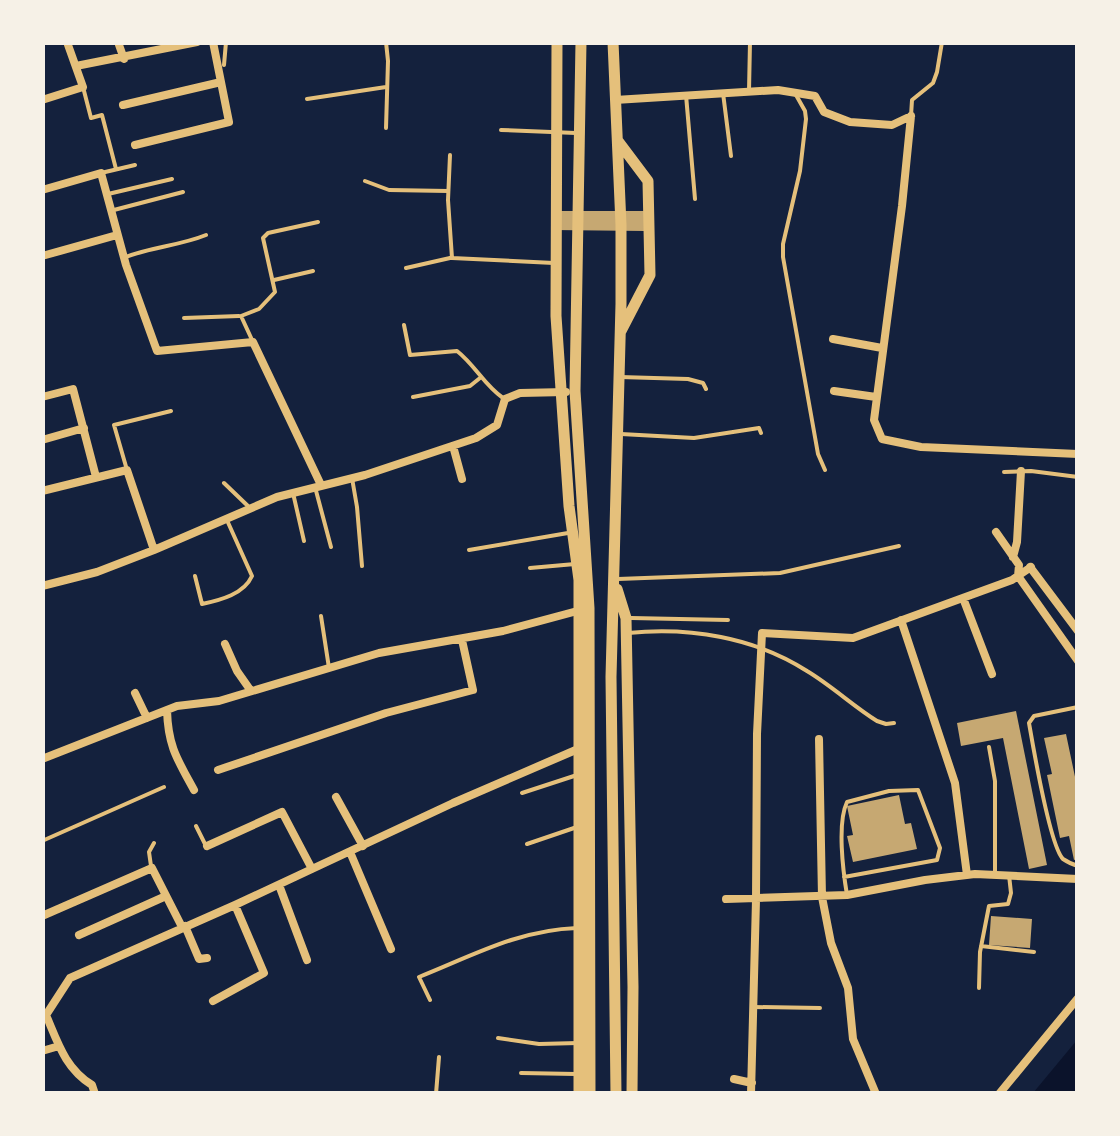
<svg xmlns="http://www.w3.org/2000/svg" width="1120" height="1136" font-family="'Space Grotesk',sans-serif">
  <rect width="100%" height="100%" fill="#14213d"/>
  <path fill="#0b132b" d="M1077 1040V1093H1033Z"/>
  <path fill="#c6a872" d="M553 211H644L645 231 553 230Z
    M1016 711 1047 865 1029 869 1003 738 961 746 957 723Z
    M1066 734 1078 791V859L1074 860 1069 836 1060 838 1047 775 1052 774 1044 738Z
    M899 795 905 824 911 823 917 849 853 862 847 836 853 835 847 806Z
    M991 916 1032 919 1030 948 989 945Z"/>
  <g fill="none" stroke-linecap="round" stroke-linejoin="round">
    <path stroke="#e5c07b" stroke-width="4" d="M386 42 388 61 386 128
      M224 65 226 42
      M83 87 91 118 102 115 116 169
      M749 91 750 42
      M723 93 731 156
      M686 95 695 199
      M796 95 805 111 806 119 800 171 783 244V257L818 454 825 470
      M307 99 386 87
      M911 116 912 100 933 83 937 72 942 42
      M501 130 576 133
      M450 155 448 200 452 258 554 263
      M101 173 135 165
      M365 181 389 190 448 191
      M108 194 172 179
      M110 211 183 192
      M123 258C150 247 179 246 206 235
      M406 268 450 258
      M274 280 313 271
      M184 318 239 316
      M404 325 410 355 457 351C475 365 484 385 503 398
      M253 342 241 316 259 309 275 292 263 238 268 233 318 222
      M620 377 688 379 703 383 706 389
      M413 397 470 386 480 378
      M621 434 694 438 759 428 761 433
      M127 470 114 425 171 411
      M1004 472 1031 471 1078 477
      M352 478 357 507 362 566
      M224 483 249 507
      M315 487 331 547
      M293 493 304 541
      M469 550 568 533
      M530 568 575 564
      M195 576 202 604C221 600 244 594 252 576L226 518
      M618 579 780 573 899 546
      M321 616 329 668
      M631 618 728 620
      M628 633C690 627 754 637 807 671 832 686 853 706 877 721L886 724 894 723
      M1078 707 1034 716 1029 723C1033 746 1050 846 1063 859 1066 861 1074 865 1078 866
      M989 747 995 781V875
      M522 793 574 776
      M196 826 205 844
      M42 841 164 787
      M527 844 577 827
      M151 866 149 852 154 843
      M844 877 937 860 940 848 918 790 889 791 847 802C837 823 843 871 847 895
      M981 946 1034 952
      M979 988 980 952 989 906 1008 904 1011 893 1009 875
      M430 1000 419 977C472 956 518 930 577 928
      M754 1007 820 1008
      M498 1038 539 1044 578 1043
      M521 1073 576 1074
      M436 1094 439 1057"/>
    <path stroke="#e5c07b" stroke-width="8" d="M118 42 124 59
      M76 66 197 42
      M42 100 83 87 67 42
      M615 100 778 90 815 96 824 112 850 122 892 125 911 116
      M123 105 221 82
      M911 116 902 206 874 420 882 439 921 447 1078 454
      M135 145 229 122 213 42
      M42 190 101 173 126 265 157 351 253 342 321 485
      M42 256 117 235
      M833 339 882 348
      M834 391 876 397
      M42 397 73 389 96 477
      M42 440 84 428
      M453 446 462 479
      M42 491 127 470 154 550
      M996 532 1019 565 1018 576 1078 661
      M1013 557 1017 542 1021 471
      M1030 567 1078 631
      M42 586 97 572 154 550 277 497 365 475 476 438 497 425 505 399 520 393 566 392
      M963 598 992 674
      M901 620 955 783 967 875
      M225 644 237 671 251 691
      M135 693 147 718
      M167 710C168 746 177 759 194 790
      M819 739 822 897 831 943 848 988 853 1039 876 1094
      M42 759 177 706 219 701 379 653 503 631 581 610
      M218 770 386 713 473 690 462 640
      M336 797 363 846
      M207 846 282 812 312 869
      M350 852 391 949
      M279 885 307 960
      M726 899 847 895 925 880 975 874 1078 879
      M42 916 152 868 182 927
      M185 926 199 959 207 958
      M79 935 166 896
      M213 1001 264 973 235 905
      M42 1051 59 1046
      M734 1079 752 1083
      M95 1094 92 1085C65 1068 58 1043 46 1015L70 978 235 905 453 803 578 749
      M751 1094 756 900 757 734 762 633 853 638 1012 580 1031 567
      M999 1094 1078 998"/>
    <path stroke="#e5c07b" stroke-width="11" d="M557 42 556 316 569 506 579 580V1094
      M581 42 575 391 589 608 590 1094
      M613 42 621 225V304L611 677 616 1094
      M618 141 648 181 650 275 621 331
      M617 589 626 618 633 987 632 1094"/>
  </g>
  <rect width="1120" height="1136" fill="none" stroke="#f6f1e7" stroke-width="90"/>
</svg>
